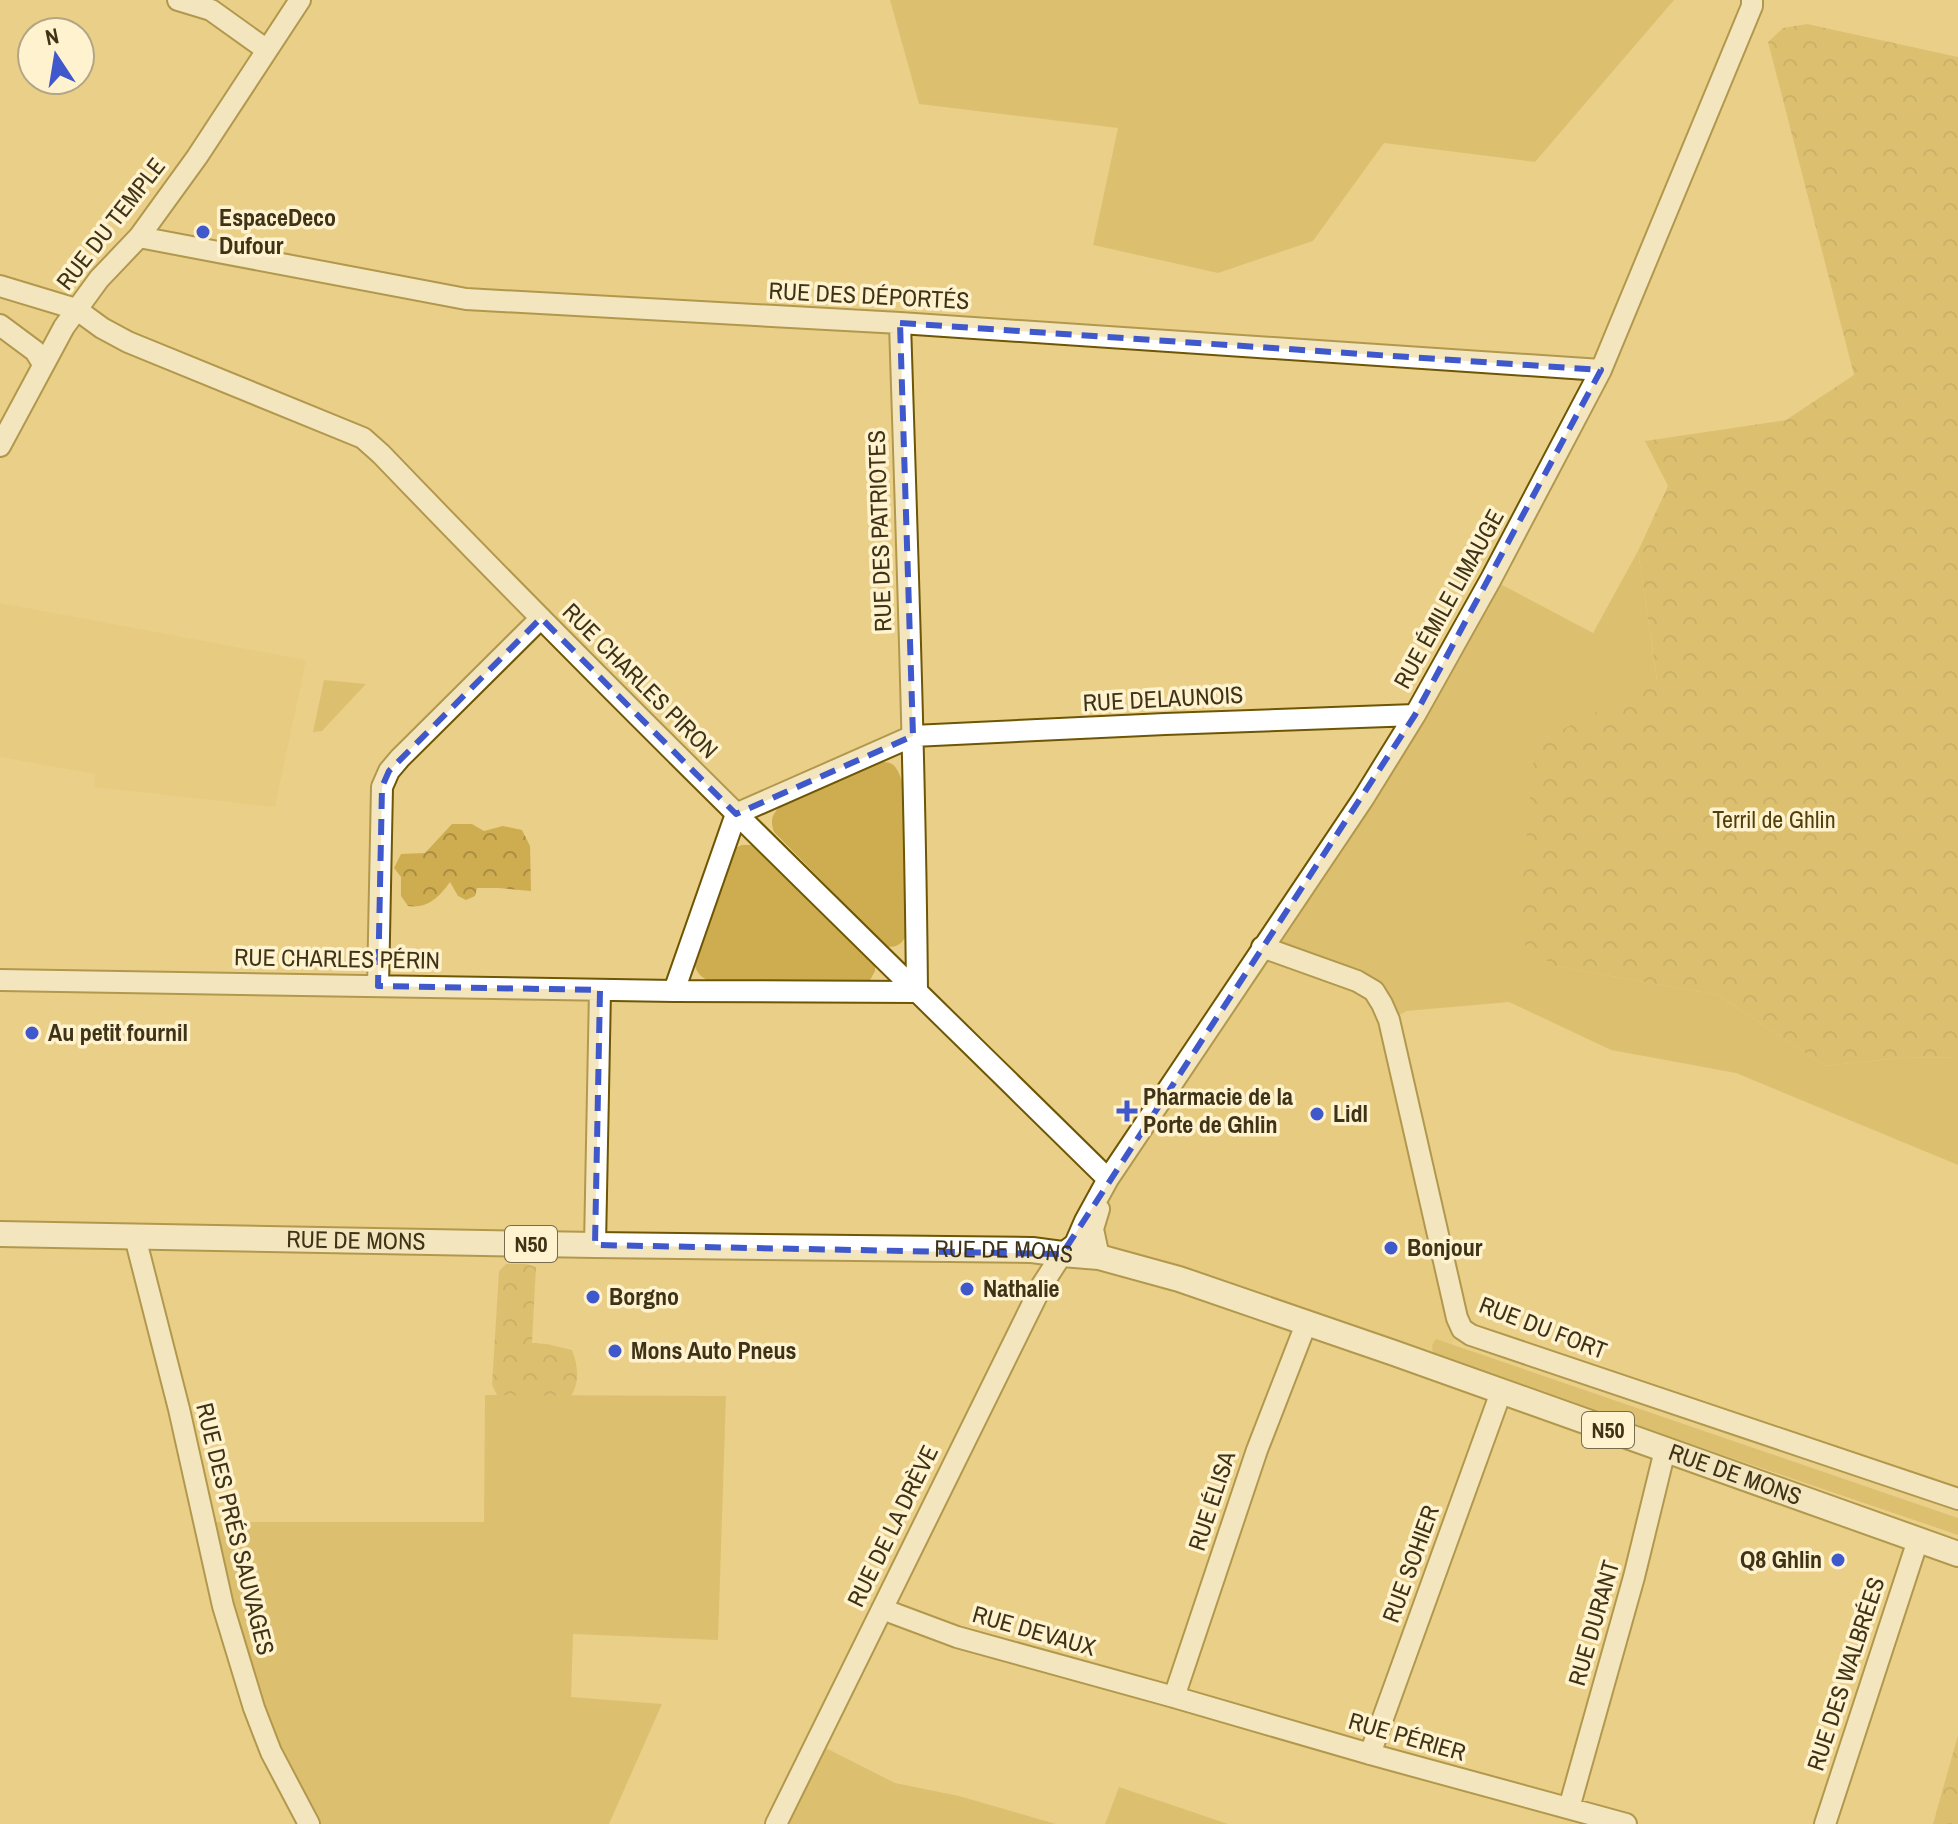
<svg xmlns="http://www.w3.org/2000/svg" width="1958" height="1824" font-family="'Archivo Narrow',sans-serif">
  <defs>
    <pattern id="forest-crowns" width="20" height="18" patternUnits="userSpaceOnUse" patternTransform="scale(2)"><rect width="20" height="18" fill="#cead51"/><path d="M2 6a3 3 0 1 1 6 0M12 15a3 3 0 1 1 6 0" fill="none" stroke="#a98d42"/></pattern>
  </defs>
  <rect width="100%" height="100%" fill="#eacf89"/>
  <path fill="#e3c577" d="M0 603 306 660 275 807 94 787 95 774 0 757Z
    M1262 947 1374 991 1462 1329 1451 1344 1437 1340 1435 1356 1099 1257 1108 1179Z"/>
  <path fill="#cead51" d="M890 0H1674L1535 162 1384 143 1313 241 1218 273 1093 245 1118 128 919 104Z
    M1638 551 1657 681 1536 744 1555 966 1718 995 1825 1066 1908 1057 1958 1058V1165L1736 1073 1611 1050 1509 1002 1407 1011 1389 1020 1382 1004 1262 947 1491 579 1593 633Z
    M324 680 366 684 322 731 313 732Z
    M882 762C895 761 898 770 902 781L907 934C902 944 898 947 887 947L774 832C770 820 772 815 780 806Z
    M742 845H752L765 855 875 963V971L869 982 709 981C697 975 695 969 693 956L731 850Z
    M1436 1339 1958 1518V1535L1435 1357C1431 1350 1431 1345 1436 1339Z
    M485 1395 726 1396 718 1640 573 1634 571 1697 662 1704 609 1824H309L271 1752 204 1522H484Z
    M816 1743 895 1783 959 1796 1056 1824H776Z
    M1119 1787 1228 1824H1105Z"/>
  <path fill="url(#forest-crowns)" d="M1807 24 1958 57V1058L1908 1057 1825 1066 1718 995 1555 966 1525 946 1520 909 1535 744 1657 680 1638 551 1668 486 1645 441 1786 420 1854 375 1768 42 1783 28Z
    M452 824H472L484 831 503 826 522 830 530 846 531 891 498 888H477L475 896 466 900 458 896 450 882C439 897 428 909 408 906L401 896V877L394 868 401 854 425 853Z
    M506 1264H526L536 1267 532 1343 547 1344 572 1350C578 1365 580 1382 571 1396L497 1395 492 1385 499 1271Z
    M1958 1735V1824H1933Z"/>
  <g fill="none" stroke-linecap="round" stroke-linejoin="round">
    <defs>
      <path id="minor" d="M178 0 211 10 267 50
        M139 237 466 299 900 323 1601 370
        M0 286 76 309 102 328 128 342 363 438 381 454C618 701 864 939 1108 1179
        M900 323C907 546 915 769 917 992L674 991 736 814 913 736 1165 724 1415 715
        M0 325 35 351 43 364
        M0 446 64 327 99 279 139 237 197 157 300 0
        M1262 947 1357 981 1374 991 1382 1004 1389 1020 1457 1318 1462 1329 1471 1335 1958 1499
        M0 980 674 991
        M378 986 382 787 389 771 400 758 541 618
        M1099 1209 1093 1229 1099 1257
        M135 1237 179 1409 223 1606 254 1708 271 1752 309 1824
        M595 1245 600 990
        M882 1609 957 1637 1174 1697 1370 1754 1626 1824
        M1174 1697 1257 1450 1306 1324
        M1370 1754 1501 1392
        M1569 1808 1634 1577 1665 1450
        M776 1824 1042 1285 1062 1254 1075 1244 1085 1221 1108 1179 1363 799 1415 715 1491 579 1601 370 1752 6V0
        M1825 1824 1918 1540"/>
      <g id="major">
        <path id="s1" d="M0 1234 595 1245 1032 1250 1062 1254 1099 1257 1179 1279 1394 1353 1958 1554"/>
      </g>
    </defs>
    <use href="#minor" stroke="#6e5604" stroke-width="24"/>
    <use href="#major" stroke="#6e5604" stroke-width="28"/>
    <use href="#minor" stroke="#fff" stroke-width="20"/>
    <use href="#major" stroke="#fff" stroke-width="24"/>
  </g>
  <path d="M0 0H1958V1824H0ZM900 323 1601 370 1415 715 1062 1254 595 1245 600 990 378 986 382 787 389 771 541 618 736 814 913 736Z" fill="#eacf89" fill-opacity=".55" fill-rule="evenodd"/>
  <path fill="none" stroke="#3f58cb" stroke-width="6" stroke-dasharray="16 10" stroke-linejoin="round" d="M900 323 1601 370 1415 715 1062 1254 595 1245 600 990 378 986 382 787 389 771 541 618 736 814 913 736Z"/>
  <g fill="#3f58cb" stroke="#fff2cf" stroke-width="3">
    <circle cx="203" cy="232" r="8"/>
    <circle cx="32" cy="1033" r="8"/>
    <path d="M1123 1099h8v8h8v8h-8v8h-8v-8h-8v-8h8z"/>
    <circle cx="1317" cy="1114" r="8"/>
    <circle cx="1391" cy="1248" r="8"/>
    <circle cx="967" cy="1289" r="8"/>
    <circle cx="593" cy="1297" r="8"/>
    <circle cx="615" cy="1351" r="8"/>
    <circle cx="1838" cy="1560" r="8"/>
  </g>
  <g text-anchor="middle" stroke-width="7" stroke-linejoin="round" paint-order="stroke">
    <g fill="#fff2cf" stroke="#786c4e" stroke-width="2">
      <rect x="505" y="1226" width="52" height="36" rx="6"/>
      <rect x="1582" y="1412" width="52" height="36" rx="6"/>
    </g>
    <g font-size="22" font-weight="bold" fill="#3e3316">
      <text x="531" y="1252">N50</text>
      <text x="1608" y="1438">N50</text>
    </g>
    <g font-size="24" font-weight="bold" fill="#3e3316" stroke="#fff2cf" text-anchor="start">
      <text x="219" y="226">EspaceDeco<tspan x="219" dy="28">Dufour</tspan></text>
      <text x="48" y="1041">Au petit fournil</text>
      <text x="1143" y="1105">Pharmacie de la<tspan x="1143" dy="28">Porte de Ghlin</tspan></text>
      <text x="1333" y="1122">Lidl</text>
      <text x="1407" y="1256">Bonjour</text>
      <text x="983" y="1297">Nathalie</text>
      <text x="609" y="1305">Borgno</text>
      <text x="631" y="1359">Mons Auto Pneus</text>
      <text x="1822" y="1568" text-anchor="end">Q8 Ghlin</text>
    </g>
    <g font-size="24" fill="#3e3316" stroke="#fff2cf">
      <text transform="translate(111 224) rotate(-52)" y="8">RUE DU TEMPLE</text>
      <text transform="translate(869 296) rotate(3)" y="8">RUE DES DÉPORTÉS</text>
      <text transform="translate(880 531) rotate(-92)" y="8">RUE DES PATRIOTES</text>
      <text transform="translate(1449 599) rotate(-61)" y="8">RUE ÉMILE LIMAUGE</text>
      <text transform="translate(640 681) rotate(45)" y="8">RUE CHARLES PIRON</text>
      <text transform="translate(1163 699) rotate(-3)" y="8">RUE DELAUNOIS</text>
      <text transform="translate(337 959) rotate(1)" y="8">RUE CHARLES PÉRIN</text>
      <text dy="8" stroke="none"><textPath href="#s1" startOffset="356">RUE DE MONS</textPath></text>
      <text dy="8" stroke="none"><textPath href="#s1" startOffset="1004">RUE DE MONS</textPath></text>
      <text transform="translate(1543 1328) rotate(21)" y="8">RUE DU FORT</text>
      <text dy="8" stroke="none"><textPath href="#s1" startOffset="1772">RUE DE MONS</textPath></text>
      <text transform="translate(1212 1501) rotate(-72)" y="8">RUE ÉLISA</text>
      <text transform="translate(893 1526) rotate(-64)" y="8">RUE DE LA DRÈVE</text>
      <text transform="translate(235 1529) rotate(76)" y="8">RUE DES PRÉS SAUVAGES</text>
      <text transform="translate(1411 1564) rotate(-70)" y="8">RUE SOHIER</text>
      <text transform="translate(1594 1623) rotate(-74)" y="8">RUE DURANT</text>
      <text transform="translate(1034 1631) rotate(16)" y="8">RUE DEVAUX</text>
      <text transform="translate(1846 1674) rotate(-72)" y="8">RUE DES WALBRÉES</text>
      <text transform="translate(1407 1737) rotate(16)" y="8">RUE PÉRIER</text>
    </g>
    <g font-size="24" fill="#503f0c" stroke="#fff2cf">
      <text x="1774" y="828">Terril de Ghlin</text>
    </g>
  </g>
  <g transform="translate(56 56) rotate(348)"><circle r="38" fill="#fff2cf" stroke="#b2a685" stroke-width="2"/>
  <path d="M0-6L14 30L0 20L-14 30Z" fill="#3f58cb"/>
  <text y="-12" font-size="22" font-weight="bold" text-anchor="middle" fill="#3e3316">N</text>
  </g>
</svg>
